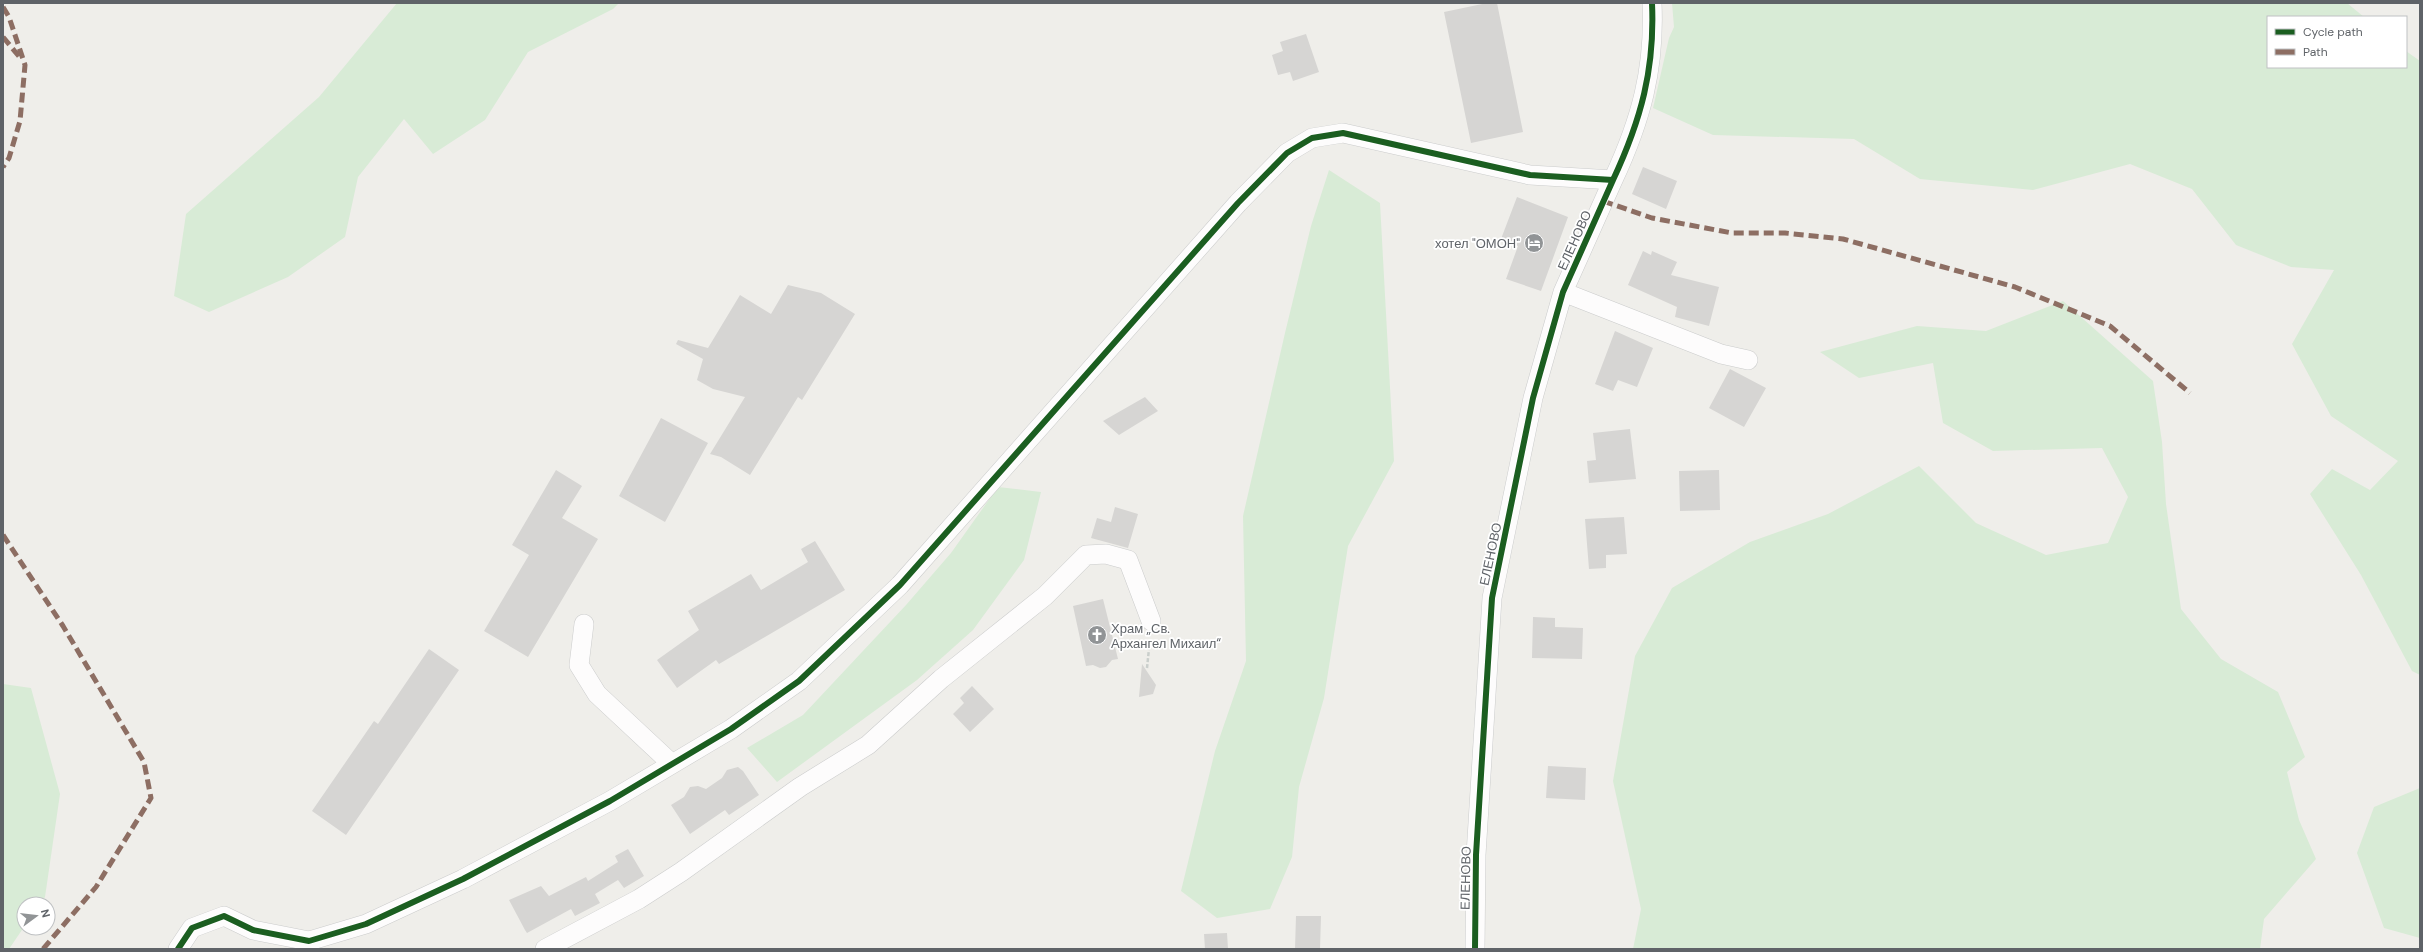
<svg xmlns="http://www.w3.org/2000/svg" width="2423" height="952" font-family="'DM Sans',sans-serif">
  <rect width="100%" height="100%" fill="#efeeea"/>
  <path fill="#d8ebd6" d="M397 3H619L613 9 528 52 485 120 433 154 404 119 358 177 345 237 288 277 209 312 174 296 186 214 319 97Z
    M1672 3H2347L2364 17H2268V67H2406V51L2420 61V675L2412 671 2361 575 2310 494 2332 469 2370 490 2398 461 2331 416 2292 344 2334 270 2291 267 2236 245 2192 189 2130 164 2033 190 1920 179 1854 139 1713 135 1653 108 1669 38 1674 27Z
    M1329 170 1380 203 1394 461 1348 546 1324 698 1299 787 1292 857 1270 909 1217 918 1181 891 1215 751 1246 661 1243 516 1285 333 1311 226Z
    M2063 301 2153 381 2162 442 2166 504 2181 609 2221 659 2278 692 2305 757 2287 772 2299 820 2316 859 2264 919 2260 949H1633L1641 909 1613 781 1635 656 1672 588 1750 542 1828 514 1919 466 1976 523 2046 555 2108 543 2128 497 2102 448 1993 451 1943 423 1933 363 1859 378 1820 352 1917 326 1986 331Z
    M998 487 1041 492 1024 560 973 630 917 680 777 782 747 748 803 715 906 605 951 553Z
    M3 684 31 688 60 794 45 897 40 904H24V927L9 949H3Z
    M2420 788V938L2384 928 2357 853 2374 807Z"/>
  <path fill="#d6d5d3" d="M1487 3H1497L1523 132 1471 143 1444 12Z
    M1306 34 1319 72 1293 81 1290 72 1278 75 1272 55 1283 51 1280 42Z
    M1643 167 1677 181 1666 209 1632 194Z
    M1517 197 1568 217 1541 291 1506 279 1518 246 1501 239Z
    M1643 251 1651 255 1652 251 1677 262 1671 275 1719 287 1709 326 1675 317 1677 307 1628 285Z
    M788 285 821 293 855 314 802 400 798 397 750 475 721 457 710 454 745 397 713 389 697 380 703 359 676 344 678 340 708 348 740 295 771 314Z
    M1615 331 1653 348 1637 387 1618 380 1613 391 1595 384Z
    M1730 369 1766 388 1744 427 1709 408Z
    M1145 397 1158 411 1119 435 1103 421Z
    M661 418 708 443 665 522 619 496Z
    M1630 429 1636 479 1589 483 1587 461 1596 460 1593 433Z
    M556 470 582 486 562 518 598 539 528 657 484 631 529 555 512 545Z
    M1719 470 1720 510 1680 511 1679 471Z
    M1115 507 1138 514 1128 548 1091 538 1097 518 1111 522Z
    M1624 517 1627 554 1606 555V568L1589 569 1585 519Z
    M815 541 845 590 719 664 716 660 677 688 657 660 699 630 688 611 751 574 761 590 808 562 801 549Z
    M1103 599 1118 659 1112 660 1106 667 1100 668 1093 665 1086 666 1073 606Z
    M1533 617 1555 618V627L1583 628 1582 659 1532 658Z
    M429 649 459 670 346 835 312 811 374 721 378 724Z
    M1142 664 1156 685 1153 694 1139 697Z
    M972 686 994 709 970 732 953 714 964 703 960 698Z
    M1548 766 1586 768 1585 800 1546 798Z
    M738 767 743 771 759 795 729 815 725 810 690 834 671 805 684 797 690 787 698 786 706 789 722 778 727 770Z
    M628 849 644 876 624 888 618 880 595 894 600 903 575 916 571 909 527 933 525 930 509 900 541 886 549 896 586 877 588 881 618 862 615 856Z
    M1296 916H1321L1320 949H1295Z
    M1227 933 1228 949H1205L1204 934Z"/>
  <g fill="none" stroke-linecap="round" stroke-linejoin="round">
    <defs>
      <path id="street" d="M1563 292 1721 354 1748 360
        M584 624 579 665 597 694 672 764
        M178 949 192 928 224 916 253 930 309 941 366 924 463 879 610 801 731 729 799 681 900 585 1238 203 1287 153 1312 138 1343 133 1530 175 1613 180C1641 120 1655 69 1652 3
        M545 949 639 899 681 872 800 787 868 745 941 679 1045 596 1086 555 1106 554 1128 560 1151 621
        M1475 949 1476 855 1492 598 1533 398 1563 292 1613 180"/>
    </defs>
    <use href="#street" stroke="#cbcccc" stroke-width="20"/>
    <path stroke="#cacfcc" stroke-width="2.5" stroke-dasharray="4 2" stroke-linecap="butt" d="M1147 668 1150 639"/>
    <use href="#street" stroke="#fdfcfc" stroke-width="19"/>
    <path stroke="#8d6e63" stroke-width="5" stroke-dasharray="10 5" stroke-linecap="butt" d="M3 7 9 17 25 65 20 121 9 158 3 167
      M3 37 22 60
      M1603 201 1652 218 1732 233H1785L1843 239 2015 287 2110 326 2190 393
      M3 535 63 626 144 762 151 798 96 887 43 949"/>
    <defs>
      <path id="cycleway" d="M178 949 192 928 224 916 253 930 309 941 366 924 463 879 610 801 731 729 799 681 900 585 1238 203 1287 153 1312 138 1343 133 1530 175 1613 180C1641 120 1655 69 1652 3
        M1475 949 1476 855 1492 598 1533 398 1563 292 1613 180"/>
    </defs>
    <use href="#cycleway" stroke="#fff" stroke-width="8"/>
    <use href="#cycleway" stroke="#1b5e20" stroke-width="6"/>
  </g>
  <defs>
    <symbol id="hotel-disc" viewBox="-11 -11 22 22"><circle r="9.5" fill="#919496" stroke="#fff"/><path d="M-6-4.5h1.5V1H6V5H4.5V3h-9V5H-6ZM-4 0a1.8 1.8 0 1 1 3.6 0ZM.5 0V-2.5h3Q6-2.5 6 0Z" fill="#fff"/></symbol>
    <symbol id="church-disc" viewBox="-11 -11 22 22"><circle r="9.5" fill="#919496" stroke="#fff"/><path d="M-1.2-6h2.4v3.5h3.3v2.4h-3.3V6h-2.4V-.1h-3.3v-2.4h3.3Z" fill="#fff"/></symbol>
  </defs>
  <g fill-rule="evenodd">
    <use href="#hotel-disc" x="1523" y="232" width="22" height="22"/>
    <use href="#church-disc" x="1086" y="624" width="22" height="22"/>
  </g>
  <g text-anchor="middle" stroke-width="3.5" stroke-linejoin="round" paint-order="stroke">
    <g font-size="13" fill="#5f6368" stroke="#fff">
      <text transform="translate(1574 240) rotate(-66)" y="5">ЕЛЕНОВО</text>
      <text transform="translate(1490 554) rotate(-78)" y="5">ЕЛЕНОВО</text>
      <text transform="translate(1465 878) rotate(-89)" y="5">ЕЛЕНОВО</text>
    </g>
    <g font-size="13" fill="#5f6368" stroke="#fff" text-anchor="end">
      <text x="1520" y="248">хотел "ОМОН"</text>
      <text x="1111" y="633" text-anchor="start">Храм „Св.<tspan x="1111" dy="15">Архангел Михаил“</tspan></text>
    </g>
  </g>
  <rect width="2423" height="952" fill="none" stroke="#5f6368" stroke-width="8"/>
  <rect x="2267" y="16" width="140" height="52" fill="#ffffff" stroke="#bfc1c3"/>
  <rect x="2275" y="29" width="20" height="6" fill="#1b5e20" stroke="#bfc1c3"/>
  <text x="2303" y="36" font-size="12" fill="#5f6368">Cycle path</text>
  <rect x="2275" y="49" width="20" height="6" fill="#8d6e63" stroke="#bfc1c3"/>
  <text x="2303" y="56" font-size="12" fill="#5f6368">Path</text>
  <g transform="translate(36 916) rotate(75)"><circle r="19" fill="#ffffff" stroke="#bfc1c3"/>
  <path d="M0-3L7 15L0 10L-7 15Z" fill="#919496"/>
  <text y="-6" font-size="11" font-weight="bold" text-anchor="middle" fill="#5f6368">N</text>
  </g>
</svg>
